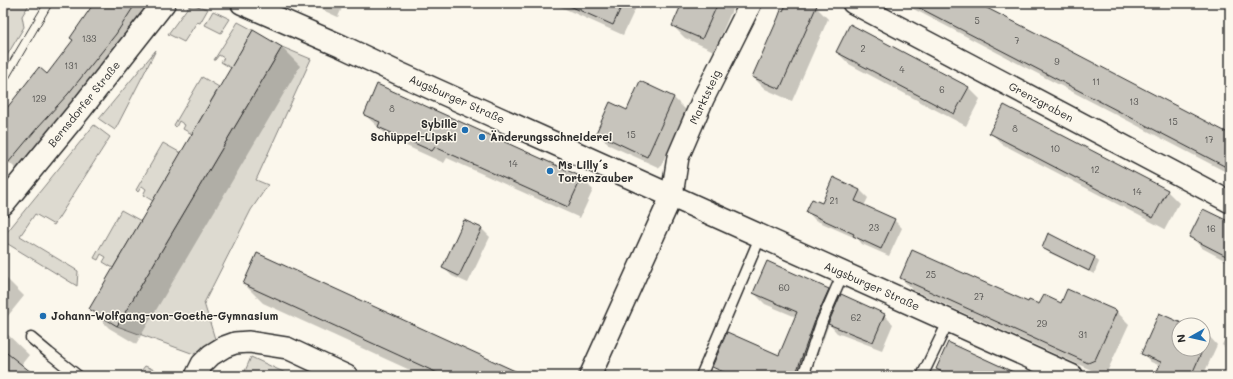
<svg xmlns="http://www.w3.org/2000/svg" width="1233" height="379" font-family="Mali,sans-serif">
  <rect width="100%" height="100%" fill="#fbf7ec"/>
  <filter id="ink" filterUnits="userSpaceOnUse"><feTurbulence type="fractalNoise" baseFrequency=".025" numOctaves="2"/><feDisplacementMap in="SourceGraphic" scale="8" xChannelSelector="R" yChannelSelector="G"/><feConvolveMatrix kernelMatrix="1 2 1 2 8 2 1 2 1" color-interpolation-filters="sRGB"/></filter>
  <g filter="url(#ink)">
    <path fill="#dddad0" stroke="#84827e" d="M3 3H30L22 16 24 27 3 62Z
      M193 5 208 9 200 23 197 22 184 42 168 34 188 7Z
      M213 11 230 19 221 33 205 25Z
      M238 22 253 30 231 68 221 62 224 58 219 55 215 60H214Z
      M282 47 311 59 256 180 268 185 251 210 204 303 215 339 194 354 117 326Z
      M156 50 115 130 99 119Z
      M202 77 219 87 192 134 183 129 185 125 179 121 176 127 174 125Z
      M94 125 110 137 54 225 35 214 20 236 78 271 77 286 3 241V237Z
      M163 143 181 153 153 201 143 195 146 189 142 186 138 192 136 190Z
      M121 210 141 221 113 268 103 262 106 257 101 254 98 260 94 258Z
      M251 357 292 376H243Z
      M145 366 169 376H137Z"/>
    <path fill="#0003" d="M96 3H159L23 175 3 157V115L47 76 74 41 71 38Z
      M307 3H344L338 17Z
      M552 3H638L623 35Z
      M683 3H735L714 51 685 38 673 26Z
      M786 3H806L816 7 828 19 792 101 765 89 753 77Z
      M902 3H976L1230 135V174Z
      M281 47 300 66 136 344 109 328 90 309Z
      M837 52 968 87 980 99 966 126 849 64Z
      M641 83 674 98 686 110 660 168 609 145 597 133 628 111Z
      M378 86 582 178 593 190 580 218 447 158 444 163 391 139 365 115Z
      M1004 106 1167 191 1179 203 1165 229 1002 144 990 132Z
      M834 179 860 190 868 198 864 206 894 220 902 228 889 256 862 244 858 239 815 220 808 212 822 204Z
      M1230 224V263L1202 248 1190 236Z
      M481 228 490 237 468 283 452 276 443 267Z
      M1049 234 1095 258 1099 262 1094 274 1048 252 1043 247Z
      M3 278 7 279 24 296 3 322Z
      M901 278 1040 306 1061 304 1068 290 1117 312 1129 324 1107 372 1100 374 913 290Z
      M244 284 524 376H423L263 303Z
      M828 290 839 300 884 315 893 324 882 350 837 333 829 324 810 376H723L713 366 780 357 796 317 765 304 754 293Z
      M1160 314 1184 325H1179V349H1203V334L1209 336 1217 345 1203 376H1156L1161 366 1151 362 1142 353Z
      M3 330 29 355 21 365 35 376H3Z
      M1229 330 1230 331V351L1222 345Z
      M937 369 1020 376H944Z"/>
    <path fill="#c7c4bc" stroke="#2b2b2b" d="M94 3H136L116 34 68 94 38 127 3 169V113L39 67 47 74 73 40 70 38Z
      M563 3H623L613 25Z
      M682 3H718L702 39 672 26Z
      M787 3H818L780 89 752 77 778 18 781 10 783 11Z
      M910 3H977L1044 37 1230 134V169Z
      M850 24 969 87 954 114 836 52Z
      M253 30 282 47 117 326 89 309Z
      M640 81 674 97 647 157 596 133 610 102 627 110Z
      M377 84 582 177 568 207 435 147 432 151 378 127 380 122 364 115Z
      M1004 105 1168 190 1153 218 989 133Z
      M833 177 860 190 855 201 895 219 881 249 853 236 854 234 806 212 812 199 822 203Z
      M1203 209 1230 222V258L1189 237Z
      M464 220 482 228 459 276 442 268Z
      M1048 233 1095 257 1089 271 1042 248Z
      M912 250 1028 302 1029 300 1039 304 1044 295 1061 303 1067 289 1117 311 1095 360 1088 363 900 278Z
      M257 253 526 376H444L348 332 243 284Z
      M767 261 829 289 816 318 795 376H733L712 367 727 332 779 355 797 312 753 293Z
      M841 294 885 314 873 342 828 324Z
      M1159 313 1186 325H1179V349H1203L1191 376H1155L1161 362 1141 354Z
      M948 342 1022 376H951L936 369Z
      M3 350 36 376H3Z"/>
    <g fill="none" stroke-linecap="round" stroke-linejoin="round">
      <defs>
        <path id="lane" d="M31 338 49 353 78 376
          M701 376 761 235
          M803 376 822 321 843 273
          M922 376 949 320"/>
        <path id="street" d="M853 3 1230 202
          M196 376 202 364 211 355 224 347 235 343 249 342 287 348 347 376
          M590 376 672 195 678 157 703 99 751 3"/>
        <path id="secondary" d="M242 3 341 46 398 73 1072 376
          M3 204 80 110 164 3"/>
      </defs>
      <use href="#lane" stroke="#2b2b2b" stroke-width="13"/>
      <use href="#street" stroke="#2b2b2b" stroke-width="24"/>
      <use href="#secondary" stroke="#2b2b2b" stroke-width="25"/>
      <use href="#lane" stroke="#fbf7ec" stroke-width="10"/>
      <use href="#street" stroke="#fbf7ec" stroke-width="21"/>
      <use href="#secondary" stroke="#fbf7ec" stroke-width="22"/>
      <path stroke="#2b2b2b" stroke-width="1" d="M3 72 44 3
        M3 89 53 3"/>
    </g>
  </g>
  <g fill="#1f6fb2" stroke="#fbf7ec" stroke-width="1.5">
    <circle cx="465" cy="130" r="4"/>
    <circle cx="482" cy="137" r="4"/>
    <circle cx="550" cy="171" r="4"/>
    <circle cx="43" cy="316" r="4"/>
  </g>
  <g text-anchor="middle" stroke-width="3" stroke-linejoin="round" paint-order="stroke">
    <g font-size="9" fill="#52514f">
      <text x="977" y="24">5</text>
      <text x="89" y="42">133</text>
      <text x="1017" y="44">7</text>
      <text x="863" y="52">2</text>
      <text x="1057" y="65">9</text>
      <text x="71" y="69">131</text>
      <text x="902" y="73">4</text>
      <text x="1096" y="85">11</text>
      <text x="942" y="93">6</text>
      <text x="39" y="102">129</text>
      <text x="1134" y="105">13</text>
      <text x="392" y="112">8</text>
      <text x="1173" y="125">15</text>
      <text x="1015" y="132">8</text>
      <text x="631" y="138">15</text>
      <text x="1209" y="143">17</text>
      <text x="1055" y="152">10</text>
      <text x="513" y="167">14</text>
      <text x="1095" y="173">12</text>
      <text x="1137" y="195">14</text>
      <text x="834" y="204">21</text>
      <text x="874" y="231">23</text>
      <text x="1211" y="232">16</text>
      <text x="931" y="278">25</text>
      <text x="784" y="291">60</text>
      <text x="979" y="300">27</text>
      <text x="856" y="321">62</text>
      <text x="1042" y="327">29</text>
      <text x="1083" y="338">31</text>
    </g>
    <g font-size="11" fill="#2b2b2b" stroke="#fbf7ec">
      <text transform="translate(705 97) rotate(-65)" y="4">Marktsteig</text>
      <text transform="translate(457 99) rotate(24)" y="4">Augsburger Straße</text>
      <text transform="translate(1041 102) rotate(28)" y="4">Grenzgraben</text>
      <text transform="translate(84 104) rotate(-51)" y="4">Bernsdorfer Straße</text>
      <text transform="translate(872 286) rotate(24)" y="4">Augsburger Straße</text>
    </g>
    <g font-size="11" font-weight="bold" fill="#2b2b2b" stroke="#fbf7ec" text-anchor="start">
      <text x="457" y="128" text-anchor="end">Sybille<tspan x="457" dy="13">Schüppel-Lipski</tspan></text>
      <text x="490" y="141">Änderungsschneiderei</text>
      <text x="558" y="169">Ms Lilly´s<tspan x="558" dy="13">Tortenzauber</tspan></text>
      <text x="51" y="320">Johann-Wolfgang-von-Goethe-Gymnasium</text>
    </g>
  </g>
  <rect width="1233" height="379" fill="none" stroke="#fbf7ec" stroke-width="16"/>
  <rect x="8" y="8" width="1217" height="363" fill="none" stroke="#2b2b2b" stroke-width="1.5" filter="url(#ink)"/>
  <g transform="translate(1191 337) rotate(262)"><circle r="19" fill="#fbf7ec" stroke="#a8a59f"/>
  <path d="M0-3L7 15L0 10L-7 15Z" fill="#1f6fb2"/>
  <text y="-6" font-size="11" font-weight="bold" text-anchor="middle" fill="#2b2b2b">N</text>
  </g>
</svg>
